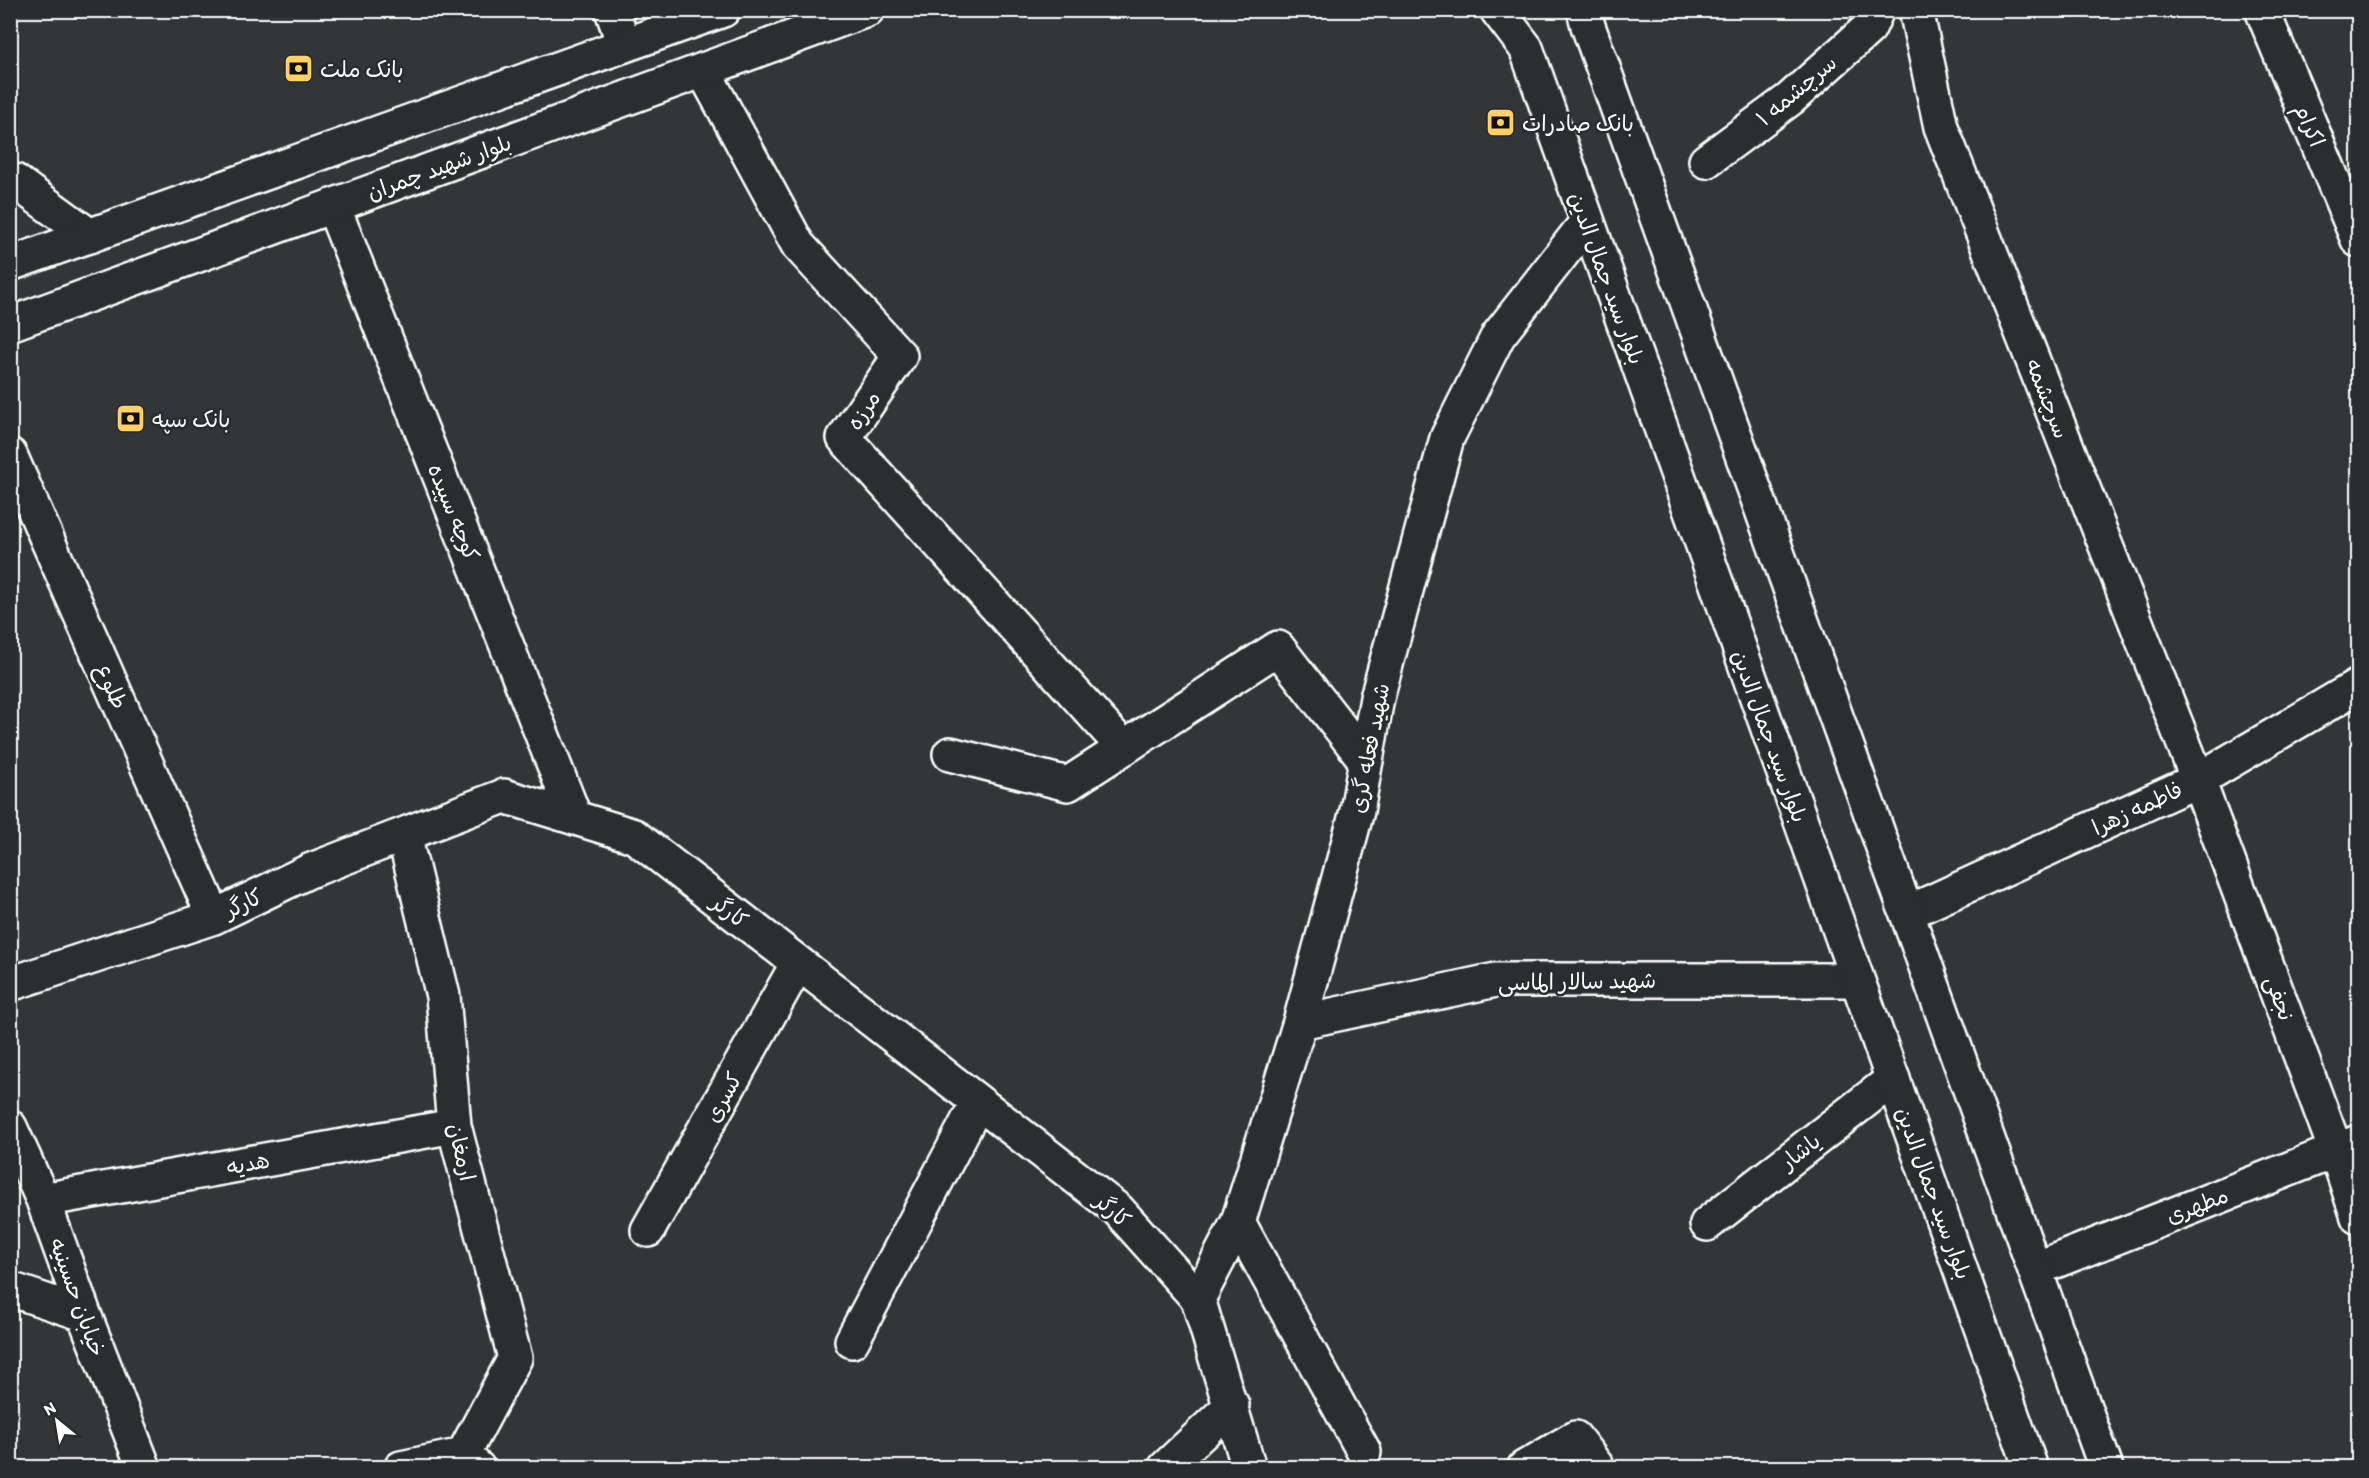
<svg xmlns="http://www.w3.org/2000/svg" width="2369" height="1478" font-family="Itim,'Playpen Sans Arabic',sans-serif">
  <rect width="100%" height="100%" fill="#333536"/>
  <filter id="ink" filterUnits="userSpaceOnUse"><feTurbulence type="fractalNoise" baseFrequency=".0167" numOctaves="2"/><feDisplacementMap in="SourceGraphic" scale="12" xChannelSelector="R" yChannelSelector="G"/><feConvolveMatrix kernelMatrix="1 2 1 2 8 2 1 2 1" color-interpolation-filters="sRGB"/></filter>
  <g filter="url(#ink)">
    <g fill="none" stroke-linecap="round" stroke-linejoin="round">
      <defs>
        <path id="minor" d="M612 10 624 45
          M1916 10 1941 127 2198 780 2336 1151 2358 1217
          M2262 10 2358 240
          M703 70 798 245 900 356 844 438 1124 748
          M1706 161 1790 99 1869 28 1877 10
          M10 181H15L90 236
          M333 206 575 818
          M10 455 214 917
          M950 754 1068 784 1278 648 1366 761
          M404 835 443 996 454 1126 515 1358 463 1455
          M1907 913 2198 780 2358 686
          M10 984 214 917 309 871 504 796 634 836 1118 1210 1198 1299 1249 1468
          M1300 1022 1496 980H1857
          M10 1127 43 1200 84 1314 144 1468
          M43 1200 454 1126
          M1238 1222 1364 1452
          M1707 1224 1893 1079
          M648 1230 798 963
          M2035 1269 2358 1142
          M10 1289 84 1314
          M1198 1299 1238 1222 1300 1022 1357 811 1377 698 1447 438 1498 336 1587 222
          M852 1341 978 1102
          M401 1468 463 1455 478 1468
          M1165 1468 1232 1405
          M1524 1468 1575 1438 1598 1468"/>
        <path id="major" d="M1497 10 1526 48 2031 1468
          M1584 10 1588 26 2106 1468
          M10 264 723 10
          M10 324 867 10"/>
      </defs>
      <use href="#minor" stroke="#fff" stroke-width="38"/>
      <use href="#major" stroke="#fff" stroke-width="38"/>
      <use href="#minor" stroke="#2a2d2e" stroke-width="33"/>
      <use href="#major" stroke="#2a2d2e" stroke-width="33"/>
    </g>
  </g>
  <defs>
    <symbol id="bank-square" viewBox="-11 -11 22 22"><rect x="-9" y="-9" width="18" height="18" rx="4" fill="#ffd166" stroke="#2a2d2e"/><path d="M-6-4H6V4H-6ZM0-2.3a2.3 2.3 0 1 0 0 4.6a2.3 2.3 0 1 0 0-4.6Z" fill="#111"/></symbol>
  </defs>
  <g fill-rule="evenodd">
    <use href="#bank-square" x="282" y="52" width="33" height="33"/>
    <use href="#bank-square" x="1484" y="106" width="33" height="33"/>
    <use href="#bank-square" x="114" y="402" width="33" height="33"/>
  </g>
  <g text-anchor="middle" stroke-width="5" stroke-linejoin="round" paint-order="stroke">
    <g font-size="22" fill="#fff" stroke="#2a2d2e" text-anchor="start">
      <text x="320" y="77">بانک ملت</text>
      <text x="1522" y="131">بانک صادرات</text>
      <text x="152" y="427">بانک سپه</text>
    </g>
    <g font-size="22" fill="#fff" stroke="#2a2d2e">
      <text transform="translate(1796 90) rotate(-40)" y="8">سرچشمه ۱</text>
      <text transform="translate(2310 125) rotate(67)" y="8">اکرام</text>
      <text transform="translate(439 167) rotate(-20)" y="8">بلوار شهید چمران</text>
      <text transform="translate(1607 278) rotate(70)" y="8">بلوار سید جمال الدین</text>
      <text transform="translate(2048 398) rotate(69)" y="8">سرچشمه</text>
      <text transform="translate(863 410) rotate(-56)" y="8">مرزه</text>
      <text transform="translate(454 512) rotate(68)" y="8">کوچه سپیده</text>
      <text transform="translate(112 686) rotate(66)" y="8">طلوع</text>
      <text transform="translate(1770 736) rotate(70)" y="8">بلوار سید جمال الدین</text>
      <text transform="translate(1369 748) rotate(-79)" y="8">شهید فعله گری</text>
      <text transform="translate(2137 808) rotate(-25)" y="8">فاطمه زهرا</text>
      <text transform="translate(243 903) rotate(-26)" y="8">کارگر</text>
      <text transform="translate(730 911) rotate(38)" y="8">کارگر</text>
      <text transform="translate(1577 981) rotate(-1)" y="8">شهید سالار الماسی</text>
      <text transform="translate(2280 998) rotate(70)" y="8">نجفی</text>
      <text transform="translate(723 1097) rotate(-61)" y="8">کسری</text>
      <text transform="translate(1800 1151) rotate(-38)" y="8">یاشار</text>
      <text transform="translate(462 1152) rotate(77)" y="8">ارمغان</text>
      <text transform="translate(248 1163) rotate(-10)" y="8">هدیه</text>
      <text transform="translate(1934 1193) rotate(70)" y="8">بلوار سید جمال الدین</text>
      <text transform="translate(2197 1205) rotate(-21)" y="8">مطهری</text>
      <text transform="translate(1113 1210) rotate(42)" y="8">کارگر</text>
      <text transform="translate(78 1297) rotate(70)" y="8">خیابان حسینیه</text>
    </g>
  </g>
  <rect width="2369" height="1478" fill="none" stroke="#2a2d2e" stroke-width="36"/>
  <rect x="18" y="18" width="2333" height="1442" fill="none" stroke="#fff" stroke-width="2" filter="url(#ink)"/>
  <g transform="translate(57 1421) rotate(330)" stroke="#2a2d2e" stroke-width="4.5" paint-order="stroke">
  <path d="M0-4.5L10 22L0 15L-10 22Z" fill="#ffffff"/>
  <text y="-9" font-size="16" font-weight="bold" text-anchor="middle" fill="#ffffff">N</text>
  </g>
</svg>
